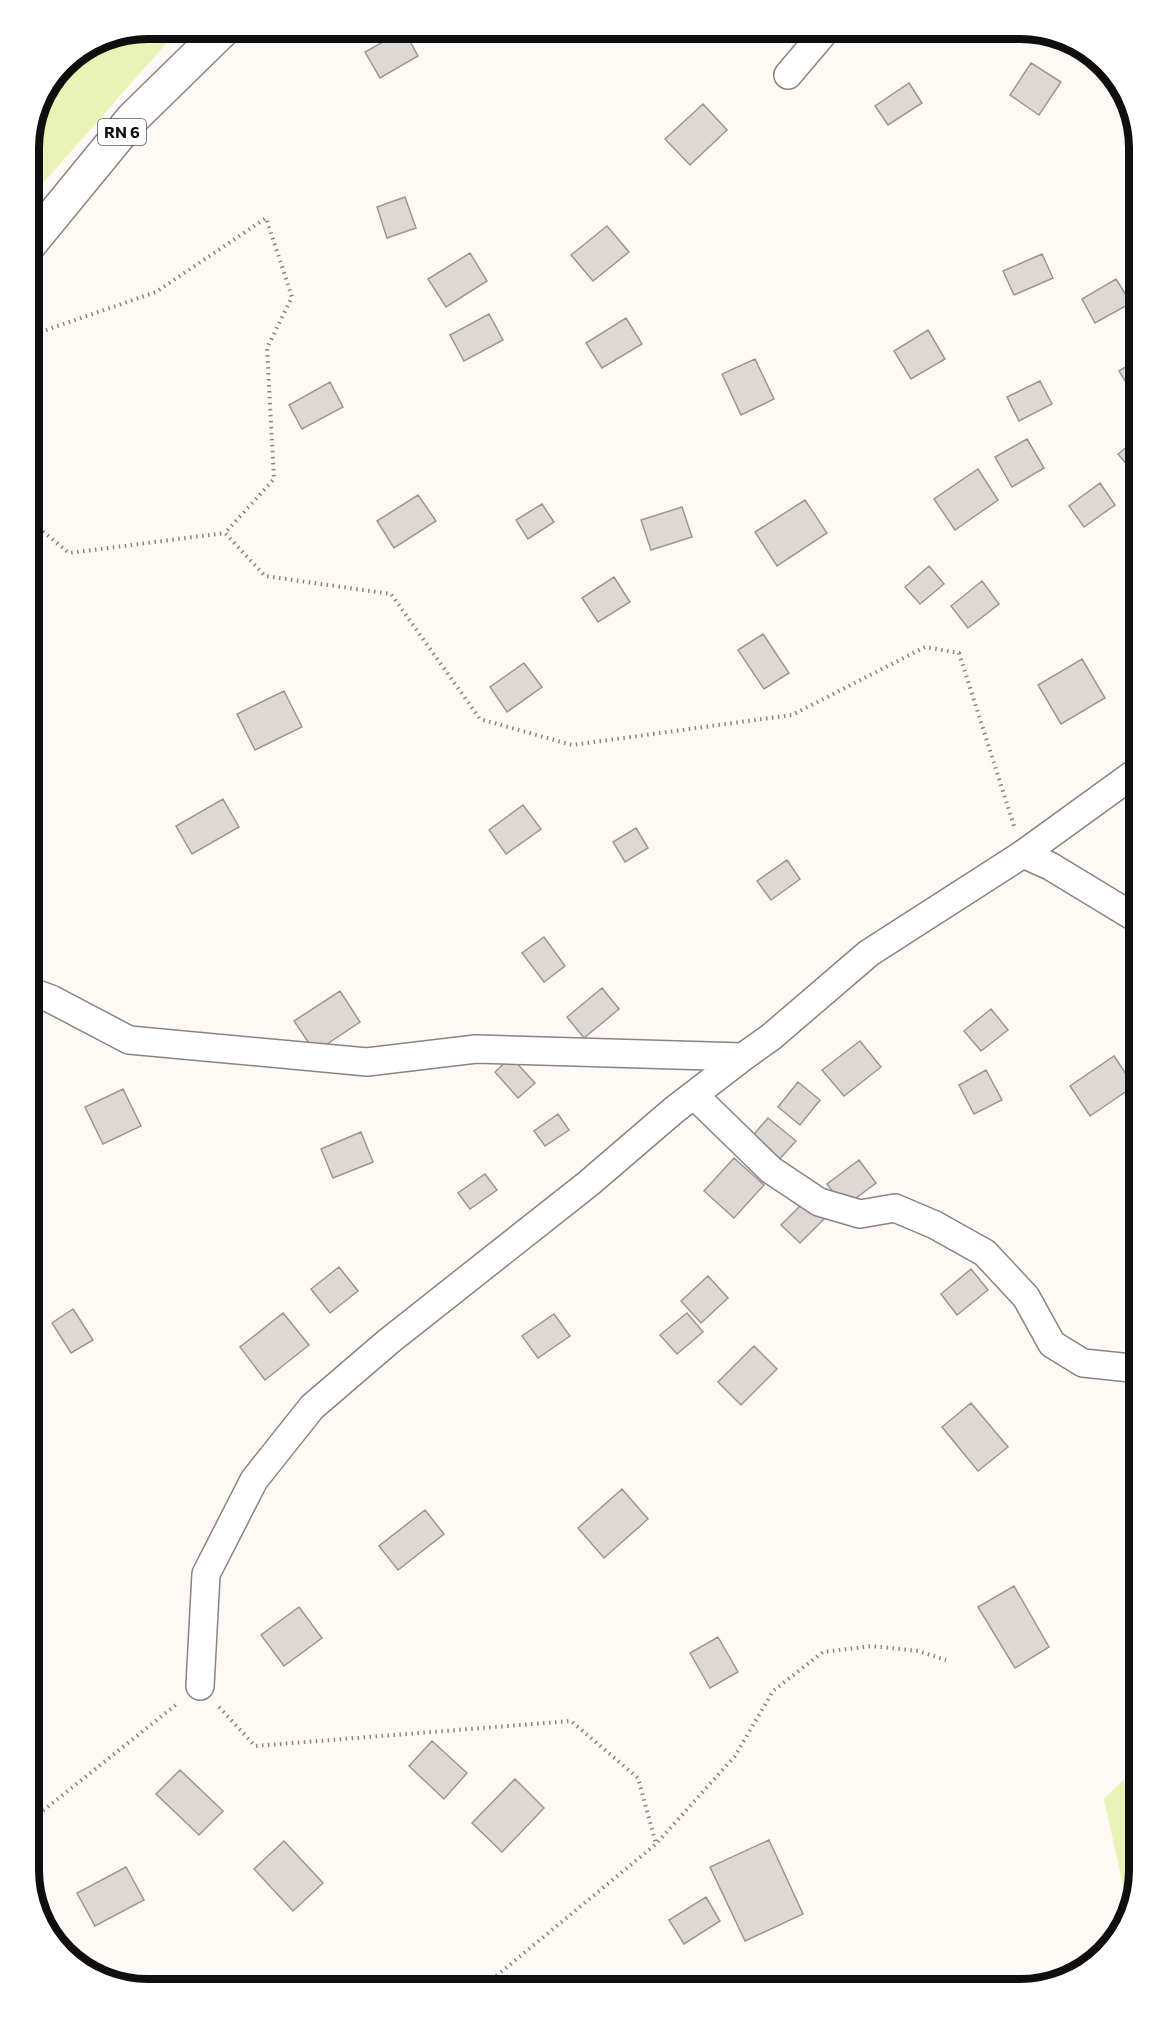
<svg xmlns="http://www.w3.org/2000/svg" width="1168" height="2018" font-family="Commissioner,sans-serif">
  <rect width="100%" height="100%" fill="#fff9f6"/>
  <path fill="#eaf3b6" d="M148 29H179L29 199V141L38 102 64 63 103 37Z
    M1139 1765V1870L1128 1909 1104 1799Z"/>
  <path fill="#ded8d4" stroke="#9c9692" stroke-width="1.5" d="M404 30 418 56 380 78 365 52Z
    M1031 63 1061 82 1039 115 1010 95Z
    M909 83 922 103 888 125 875 106Z
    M703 104 727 130 690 165 665 139Z
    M405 197 416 228 387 238 377 207Z
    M607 226 629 252 593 281 571 255Z
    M470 253 487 281 446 307 428 279Z
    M1042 254 1053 278 1014 295 1003 271Z
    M1116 279 1131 303 1095 323 1082 299Z
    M489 314 503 340 464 361 450 335Z
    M626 318 642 344 602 368 586 343Z
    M928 330 945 359 911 379 894 351Z
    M1139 358V394L1135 397 1119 371Z
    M755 359 774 399 741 415 722 374Z
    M1040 381 1052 404 1019 421 1007 397Z
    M330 382 343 407 302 429 289 405Z
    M1027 439 1044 468 1012 487 995 457Z
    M1133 442 1139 450V491L1127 470 1130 468 1118 454Z
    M978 469 998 500 955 530 934 499Z
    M1100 483 1115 505 1084 527 1069 506Z
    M418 495 436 521 394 548 377 521Z
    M805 500 827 533 777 566 755 532Z
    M542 504 554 522 528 539 516 520Z
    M682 507 692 537 651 550 641 520Z
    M929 566 944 584 920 604 905 587Z
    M614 577 630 602 598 622 582 598Z
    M982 581 999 604 968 628 951 606Z
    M763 634 789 673 764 689 738 650Z
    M1082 659 1105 698 1061 724 1038 685Z
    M524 663 542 687 507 712 490 687Z
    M284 691 302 727 255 750 237 714Z
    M223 799 239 827 192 854 176 826Z
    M523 805 541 829 506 854 489 830Z
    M636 828 648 848 625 862 613 842Z
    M787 860 800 879 771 900 757 881Z
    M544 937 565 966 544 982 522 953Z
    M602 988 619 1009 584 1038 567 1017Z
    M340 991 360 1022 315 1052 294 1021Z
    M991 1009 1008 1030 981 1051 964 1031Z
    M860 1041 881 1067 844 1096 822 1070Z
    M1114 1056 1134 1086 1090 1116 1070 1086Z
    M511 1057 535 1083 518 1098 495 1072Z
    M986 1070 1002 1100 974 1114 959 1085Z
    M798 1082 820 1100 800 1125 778 1107Z
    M123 1089 141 1126 103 1144 85 1107Z
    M558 1114 569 1130 545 1146 534 1131Z
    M768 1118 796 1141 775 1164 749 1140Z
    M361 1132 373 1162 333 1178 321 1149Z
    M734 1158 764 1185 734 1218 704 1191Z
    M859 1160 876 1183 844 1207 827 1184Z
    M485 1174 497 1190 470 1209 458 1193Z
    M806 1200 825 1218 800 1243 781 1225Z
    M339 1267 358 1291 330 1313 311 1289Z
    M971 1269 988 1290 957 1315 941 1294Z
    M708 1276 728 1298 701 1323 681 1301Z
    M29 1302 37 1315 29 1321Z
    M73 1309 93 1340 71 1353 52 1323Z
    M283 1313 309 1345 265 1380 240 1347Z
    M687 1313 703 1332 677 1354 660 1335Z
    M554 1314 570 1336 538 1358 522 1336Z
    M754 1346 777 1369 741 1405 718 1382Z
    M971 1403 1008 1447 978 1471 942 1427Z
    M622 1489 648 1519 604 1558 578 1528Z
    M425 1510 444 1534 398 1570 379 1546Z
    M1014 1586 1049 1647 1015 1668 978 1607Z
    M299 1607 322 1638 284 1666 261 1635Z
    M718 1637 738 1672 710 1688 690 1653Z
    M432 1741 467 1773 444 1799 409 1766Z
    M180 1770 223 1811 199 1835 156 1794Z
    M515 1779 544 1808 502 1852 472 1823Z
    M769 1840 803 1914 745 1941 710 1867Z
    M284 1841 323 1883 293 1911 254 1869Z
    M126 1867 144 1900 95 1926 77 1893Z
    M706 1897 720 1921 684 1944 669 1920Z"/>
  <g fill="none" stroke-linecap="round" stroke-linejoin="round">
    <defs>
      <path id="street" d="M788 75 827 29
        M1023 854 1050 866 1139 920
        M29 991 51 999 129 1040 367 1062 476 1049 743 1057 771 1037 869 953 1023 854 1139 770
        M694 1095 771 1170 819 1202 860 1214 895 1208 935 1225 985 1253 1026 1297 1052 1344 1083 1363 1131 1368
        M200 1686 206 1574 254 1480 312 1407 389 1341 589 1183 674 1110 743 1057"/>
      <path id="primary" d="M29 245 133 118 224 29"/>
    </defs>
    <use href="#street" stroke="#8a8380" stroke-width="30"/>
    <use href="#primary" stroke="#8a8380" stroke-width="36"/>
    <path stroke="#888481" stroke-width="4" stroke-dasharray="1.5 4.5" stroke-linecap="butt" d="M29 336 156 292 266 218 292 297 267 348 274 479 225 533
      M29 520 69 553 225 533 265 576 391 594 480 719 572 745 792 715 925 647 959 653 1014 826
      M219 1707 255 1746 571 1721 638 1778 656 1844
      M29 1822 178 1703
      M484 1989 495 1977 656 1844 735 1756 773 1691 823 1652 872 1646 918 1651 946 1660"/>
    <use href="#street" stroke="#fff" stroke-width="27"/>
    <use href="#primary" stroke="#fff" stroke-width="33"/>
  </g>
  <g text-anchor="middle" stroke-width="5" stroke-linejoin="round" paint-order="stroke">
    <rect fill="#fff" stroke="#585756" stroke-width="1.5" x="98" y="119" width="48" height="26" rx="4.5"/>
    <g font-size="16" font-weight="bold" fill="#110f0d">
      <text x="122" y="138">RN 6</text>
    </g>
  </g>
  <path d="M0 0H1168V2018H0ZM148 39H1020A109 109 0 0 1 1129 148V1870A109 109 0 0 1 1020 1979H148A109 109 0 0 1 39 1870V148A109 109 0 0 1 148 39Z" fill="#fff" fill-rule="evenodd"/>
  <path fill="none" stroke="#110f0d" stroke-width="8" d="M148 39H1020A109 109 0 0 1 1129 148V1870A109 109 0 0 1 1020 1979H148A109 109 0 0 1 39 1870V148A109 109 0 0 1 148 39Z"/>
</svg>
